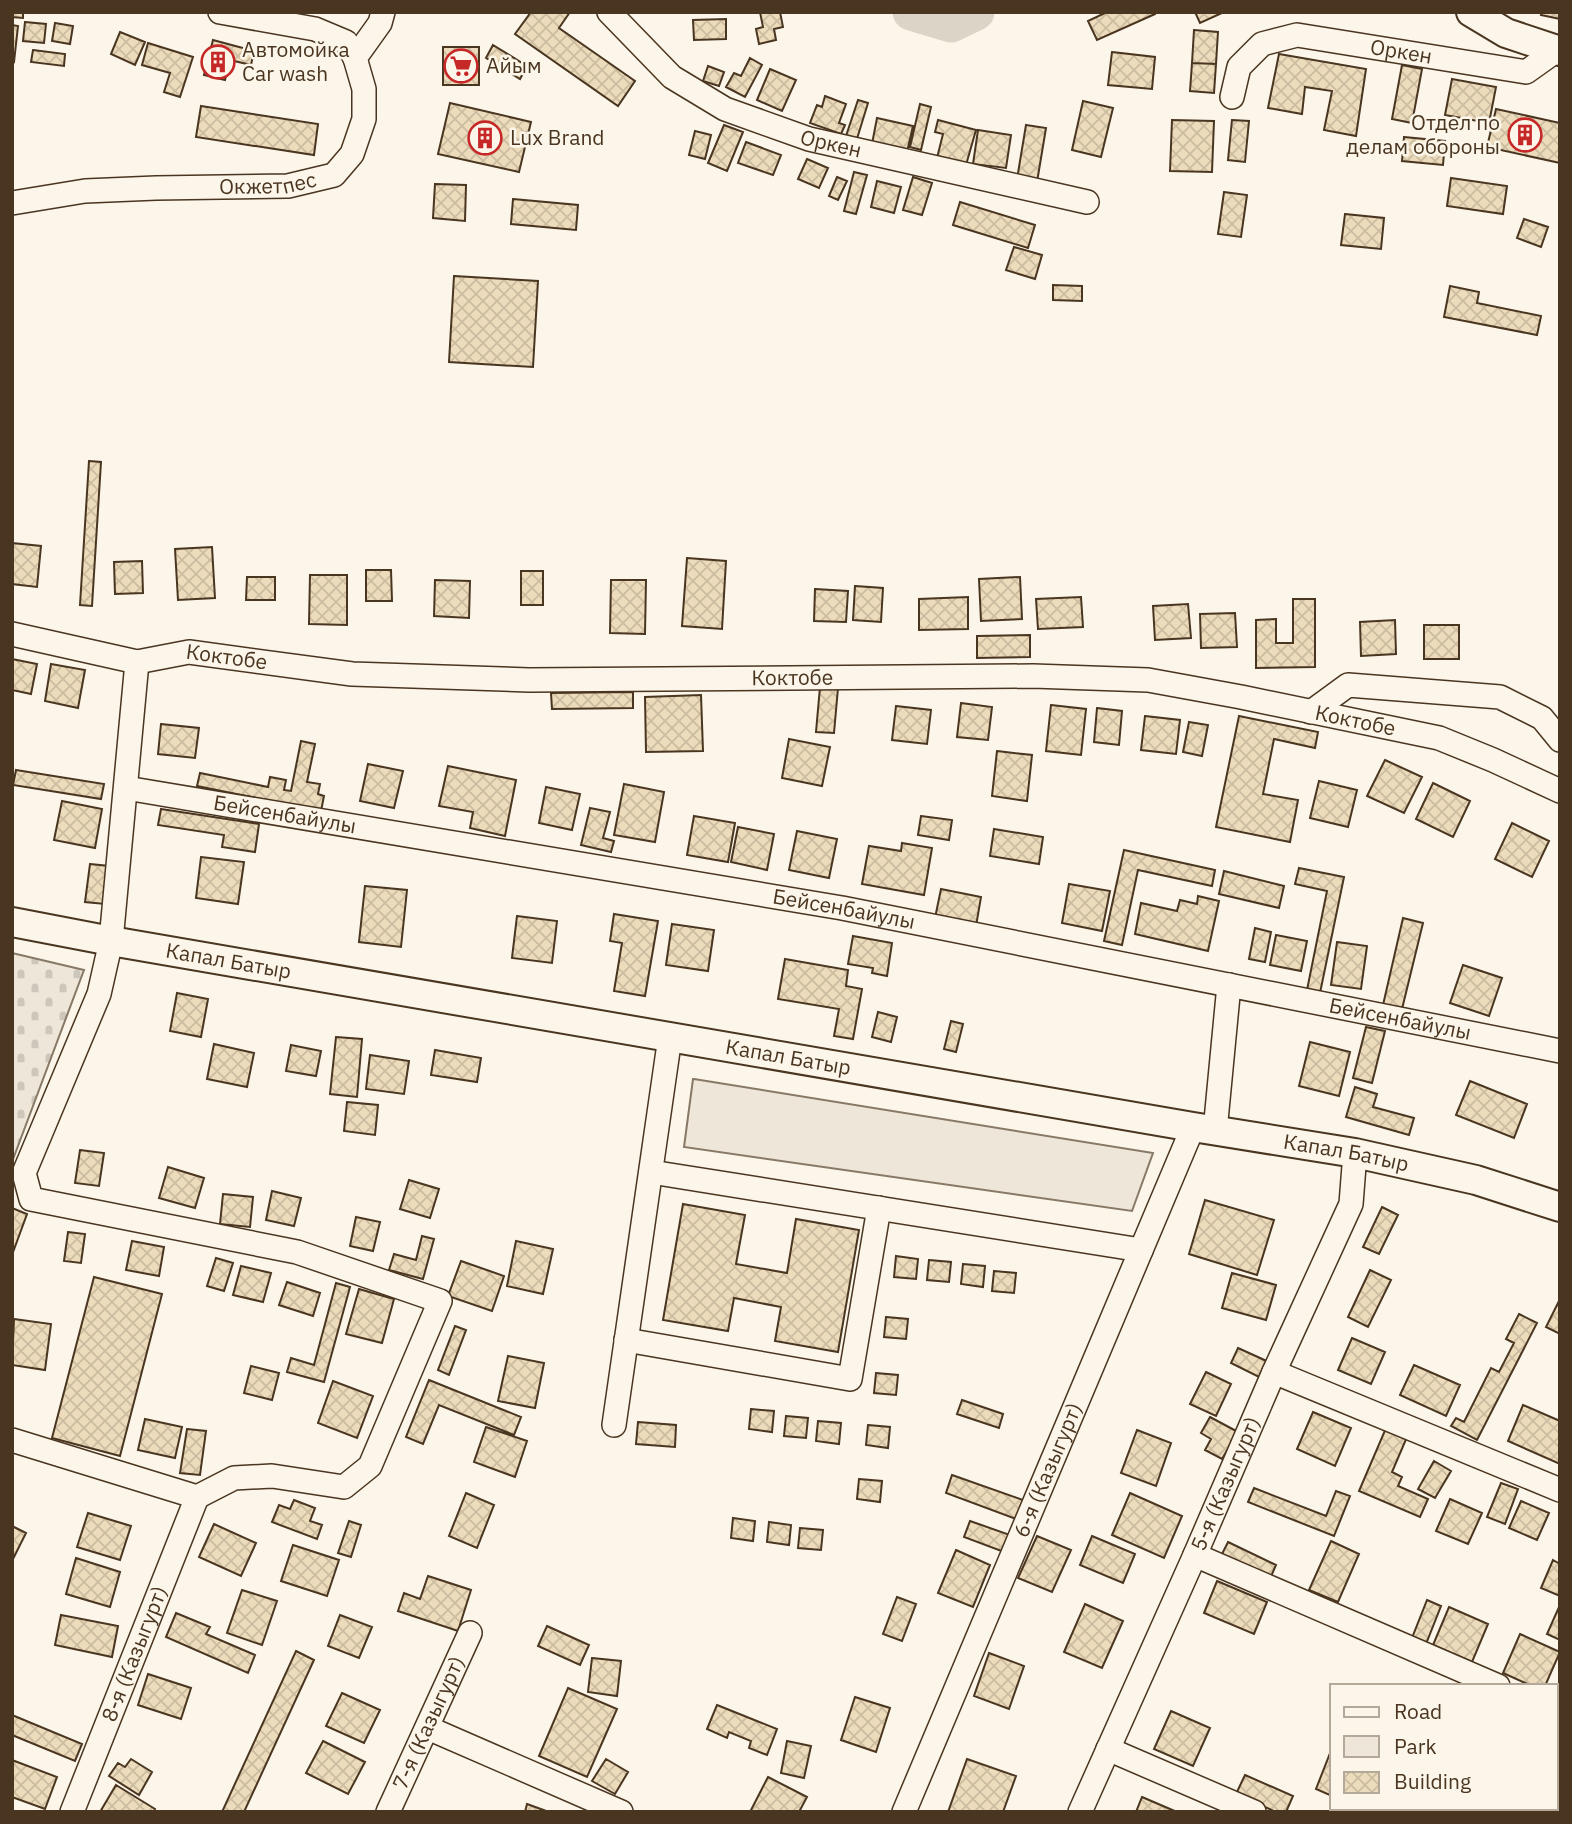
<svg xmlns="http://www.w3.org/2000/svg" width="1572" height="1824" font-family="'IBM Plex Sans',sans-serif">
  <defs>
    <pattern id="cemetery-stones" width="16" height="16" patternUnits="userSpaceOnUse" patternTransform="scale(1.75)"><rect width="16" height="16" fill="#ede6d9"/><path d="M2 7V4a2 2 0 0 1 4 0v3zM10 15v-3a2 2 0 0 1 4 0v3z" fill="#cdc6ba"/></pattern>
    <pattern id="building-cross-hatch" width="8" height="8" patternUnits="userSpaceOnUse" patternTransform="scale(1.75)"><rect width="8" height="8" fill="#ecdcbc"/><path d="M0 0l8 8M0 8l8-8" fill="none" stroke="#ccbda1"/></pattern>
  </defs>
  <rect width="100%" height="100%" fill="#fbf6e9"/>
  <path fill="#ede6d9" stroke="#887966" stroke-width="2" d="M693 1079H694L1153 1153 1132 1211 684 1147Z"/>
  <path fill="url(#cemetery-stones)" stroke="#887966" stroke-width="2" d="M12 953 84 970 12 1162Z"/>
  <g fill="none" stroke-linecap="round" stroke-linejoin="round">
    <path stroke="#dcd4c6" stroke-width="37" d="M911 12 951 24 976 12"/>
  </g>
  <path fill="url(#building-cross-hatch)" stroke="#4a3520" stroke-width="2" d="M12 12H23V18L12 17Z
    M531 12H570L559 28 635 81 618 106 515 34Z
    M760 12H780L783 27 774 29 776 40 759 44 756 29 763 27Z
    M1107 12H1155V14L1097 40 1088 21Z
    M1195 12H1224L1200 23Z
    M1542 12H1560V19L1541 15Z
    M726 19V39L694 40 693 20Z
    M25 22 46 24 44 43 23 41Z
    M55 23 73 26 70 44 52 41Z
    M12 25 18 26 14 62 12 61Z
    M1194 30 1218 32 1216 64 1192 63Z
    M120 32 145 42 135 65 111 54Z
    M213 40 254 51 251 65 230 60 225 80 204 75Z
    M148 43 193 57 180 97 164 92 170 73 142 65Z
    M493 45 527 66 520 79 486 58Z
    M443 47H479V85H443Z
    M33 50 65 54 64 66 31 62Z
    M1112 52 1155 57 1152 89 1108 85Z
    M1279 54 1366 69 1356 136 1324 130 1332 91 1305 87 1302 114 1268 108Z
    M750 58 762 65 745 97 726 87 734 73 741 76Z
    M1192 63 1216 64 1214 93 1190 91Z
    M1402 65 1422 69 1412 123 1392 119Z
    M708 66 724 72 719 86 703 81Z
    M770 69 796 80 782 111 757 100Z
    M1452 79 1496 87 1489 123 1445 115Z
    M825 96 846 104 839 123 845 125 841 134 810 123 817 105 822 107Z
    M858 100 868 103 856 142 845 139Z
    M1083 101 1113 108 1101 157 1072 150Z
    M450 103 531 122 519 172 438 154Z
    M920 104 931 107 921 150 910 147Z
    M201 106 318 124 314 155 196 137Z
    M1496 109 1560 123V163L1487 147Z
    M877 118 913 126 907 152 872 144Z
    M938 120 976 130 966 165 937 158 943 134 935 132Z
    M1172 120 1214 121 1212 172 1170 171Z
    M1232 120 1249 121 1245 162 1228 160Z
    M724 125 743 132 727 171 708 163Z
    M1026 125 1046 128 1037 182 1017 179Z
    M978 130 1011 135 1006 168 973 164Z
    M695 131 711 135 705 159 689 155Z
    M1404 137 1445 141 1443 165 1402 161Z
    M746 142 781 155 773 175 738 163Z
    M807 159 828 168 819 188 798 179Z
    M854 172 867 175 856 214 844 211Z
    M837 177 847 181 838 200 829 196Z
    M913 177 932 183 922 215 903 210Z
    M1451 178 1507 186 1503 214 1447 206Z
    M877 181 901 187 894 213 871 207Z
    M435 184 466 185 465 221 433 218Z
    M1224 192 1247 195 1241 237 1218 234Z
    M513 199 578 205 576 230 511 224Z
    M960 202 1035 225 1028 248 953 225Z
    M1345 214 1384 218 1381 249 1341 245Z
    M1524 219 1548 227 1541 247 1517 238Z
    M1014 247 1042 255 1035 279 1006 270Z
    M454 276 538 281 533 367 449 362Z
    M1053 285 1082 286V301L1053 300Z
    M1450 286 1479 292 1477 303 1541 316 1537 335 1444 317Z
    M89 461 101 462 92 606 80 605Z
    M12 543 41 546 37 587 12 584Z
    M212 547 215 598 178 600 175 549Z
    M687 558 726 561 722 629 682 626Z
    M142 561 143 593 115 594 114 562Z
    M366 570H391L392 601H366Z
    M521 571H543V605H521Z
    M310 575H347V625L309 624Z
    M247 577H275V600H246Z
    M1020 577 1022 619 981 621 979 579Z
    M435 580 470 581 469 618 434 616Z
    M611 580H646L645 634 610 633Z
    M855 586 883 588 881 622 853 620Z
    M815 589 848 591 846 622 814 621Z
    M968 597V629L919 630V599Z
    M1081 597 1083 627 1038 629 1036 599Z
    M1293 599H1315V667L1256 668V620L1276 619V643H1293Z
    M1188 604 1191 638 1155 640 1153 606Z
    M1235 613 1237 647 1201 648 1200 614Z
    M1395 620 1396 654 1361 656 1360 622Z
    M1424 625H1459V659H1424Z
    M1030 635V657L977 658V636Z
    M12 659 37 664 31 694 12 690Z
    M51 664 85 670 78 708 45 701Z
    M820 687 838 688 834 733 816 732Z
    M633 692V708L552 709 551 693Z
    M701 695 703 751 646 752 645 697Z
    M961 703 992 707 988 740 957 737Z
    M1051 705 1086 709 1081 755 1046 751Z
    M896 706 931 710 927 744 892 740Z
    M1097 708 1122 711 1119 745 1094 742Z
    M1145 716 1180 720 1176 754 1141 750Z
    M1239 716 1318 732 1315 748 1274 739 1263 794 1298 800 1290 842 1216 827Z
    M1189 722 1208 725 1202 756 1183 752Z
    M161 724 199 728 195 758 158 754Z
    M789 739 830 747 822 786 782 778Z
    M301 741 315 744 307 782 320 784 318 794 324 796 321 811 197 786 200 773 268 787 270 777 286 780 284 790 291 791Z
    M997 751 1032 755 1027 801 992 796Z
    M1385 760 1422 777 1404 813 1367 796Z
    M368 764 403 771 394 808 360 801Z
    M448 766 516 780 505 836 470 828 473 812 439 806Z
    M16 770 104 784 101 799 13 785Z
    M1319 781 1357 790 1348 827 1310 818Z
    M1433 783 1470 801 1453 837 1416 819Z
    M624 784 664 792 655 842 614 835Z
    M546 787 580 794 572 830 539 823Z
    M62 801 102 809 95 848 54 840Z
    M590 808 610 812 603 838 614 841 611 852 581 845Z
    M161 809 259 824 255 852 222 847 224 835 158 825Z
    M694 816 735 823 728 862 687 855Z
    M921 816 952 820 949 840 918 835Z
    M1512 823 1549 841 1532 877 1495 859Z
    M738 827 774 834 767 870 731 862Z
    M994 829 1043 837 1039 864 990 856Z
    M797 831 837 839 829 878 789 870Z
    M902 843 932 848 924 895 862 884 869 846 901 851Z
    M1124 850 1215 870 1212 886 1138 870 1122 945 1104 941Z
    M201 857 244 862 238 904 196 898Z
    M90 864 109 866 105 904 85 902Z
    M1299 868 1344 877 1320 993 1307 990 1327 891 1295 884Z
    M1224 871 1284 886 1279 908 1219 894Z
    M1069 884 1110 891 1102 931 1062 923Z
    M365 886 407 890 401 947 359 942Z
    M941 889 981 897 976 926 935 918Z
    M1198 896 1219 901 1208 951 1135 934 1141 903 1177 911 1180 900 1197 904Z
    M614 914 658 921 645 996 614 991 622 943 610 941Z
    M517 916 557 921 552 963 512 958Z
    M1403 918 1423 923 1402 1009 1383 1005Z
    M672 924 714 930 708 971 666 965Z
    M1255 928 1271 932 1265 962 1249 959Z
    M1276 935 1307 941 1301 971 1270 965Z
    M853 936 892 943 887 976 872 973 873 968 848 964Z
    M1337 942 1367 946 1361 989 1331 985Z
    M785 959 848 970 846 986 862 989 853 1039 834 1036 839 1009 778 999Z
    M1463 965 1502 978 1489 1016 1450 1003Z
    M177 993 208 999 201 1037 170 1031Z
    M878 1012 897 1017 891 1042 872 1037Z
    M951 1021 963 1024 956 1052 944 1049Z
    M1366 1027 1385 1031 1372 1083 1353 1078Z
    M336 1037 362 1039 357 1097 330 1094Z
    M1310 1042 1350 1052 1339 1096 1299 1086Z
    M214 1044 254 1053 247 1087 207 1079Z
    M291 1045 321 1051 316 1076 286 1071Z
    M435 1050 481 1058 477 1082 431 1075Z
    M370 1055 409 1061 404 1094 366 1089Z
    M1470 1081 1527 1104 1514 1138 1456 1115Z
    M1355 1087 1377 1094 1373 1107 1414 1118 1409 1135 1346 1117Z
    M347 1102 378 1105 375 1135 344 1131Z
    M80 1150 104 1153 99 1186 75 1183Z
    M168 1167 204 1178 195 1208 159 1198Z
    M409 1180 439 1189 430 1218 400 1209Z
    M272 1191 301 1198 294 1226 266 1220Z
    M223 1194 253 1197 250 1227 220 1224Z
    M1205 1200 1274 1220 1257 1275 1189 1254Z
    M683 1204 745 1215 736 1264 787 1273 796 1219 859 1230 838 1352 775 1341 781 1307 734 1298 728 1331 663 1320Z
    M1382 1207 1398 1215 1379 1254 1363 1247Z
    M12 1208 27 1214 12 1255Z
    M356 1217 380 1222 373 1251 350 1246Z
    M68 1232 85 1234 81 1263 64 1261Z
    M422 1236 434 1239 423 1279 389 1270 394 1254 416 1260Z
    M132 1241 164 1247 159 1276 126 1270Z
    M516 1241 553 1249 543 1294 507 1286Z
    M896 1256 918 1259 916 1279 894 1277Z
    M216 1258 233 1263 224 1291 207 1286Z
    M929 1260 951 1262 949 1282 927 1280Z
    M461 1261 504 1276 492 1311 448 1296Z
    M963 1264 985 1266 983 1287 961 1284Z
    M241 1266 271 1273 263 1302 233 1295Z
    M1370 1270 1391 1280 1368 1327 1348 1317Z
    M994 1271 1016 1273 1014 1293 992 1291Z
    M1232 1273 1276 1285 1266 1320 1222 1308Z
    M94 1277 162 1294 120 1456 52 1438Z
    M287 1282 320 1293 313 1316 279 1305Z
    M336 1283 350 1287 324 1382 287 1372 291 1358 314 1365Z
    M359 1289 394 1299 382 1343 346 1334Z
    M1560 1299V1334L1546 1327Z
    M1519 1314 1537 1323 1477 1440 1451 1426 1456 1418 1464 1422 1491 1368 1499 1372 1514 1343 1506 1339Z
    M886 1317 908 1319 906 1339 884 1337Z
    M14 1319 51 1324 45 1370 12 1365Z
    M455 1326 466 1330 449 1375 438 1370Z
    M1352 1338 1385 1352 1371 1384 1338 1370Z
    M1238 1348 1271 1363 1263 1379 1231 1363Z
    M508 1356 544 1363 535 1408 498 1401Z
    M1414 1365 1460 1385 1446 1416 1400 1395Z
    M251 1366 279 1373 272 1400 244 1393Z
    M1206 1372 1231 1384 1216 1416 1190 1404Z
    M876 1373 898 1375 896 1395 874 1393Z
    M429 1380 521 1417 514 1435 439 1405 423 1444 406 1437Z
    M333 1381 373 1396 357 1438 318 1423Z
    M962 1400 1003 1414 999 1428 957 1414Z
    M1523 1405 1560 1421V1464L1508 1441Z
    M751 1409 774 1411 772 1432 749 1429Z
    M1313 1412 1351 1428 1335 1466 1297 1449Z
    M786 1416 808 1418 806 1438 784 1436Z
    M1210 1417 1238 1432 1222 1459 1205 1450 1211 1439 1201 1433Z
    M145 1419 182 1427 175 1458 138 1450Z
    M818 1421 841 1423 839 1444 816 1441Z
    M638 1422 676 1425 675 1447 636 1444Z
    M868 1425 890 1427 888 1448 866 1445Z
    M486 1427 527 1441 515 1477 474 1462Z
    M1386 1428 1407 1437 1392 1472 1402 1477 1398 1486 1428 1499 1420 1517 1359 1491Z
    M187 1429 206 1431 200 1475 180 1473Z
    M1137 1430 1171 1443 1156 1486 1121 1473Z
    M1434 1461 1451 1471 1435 1498 1418 1489Z
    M952 1475 1023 1500 1016 1519 946 1493Z
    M859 1479 882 1481 880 1502 857 1499Z
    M1501 1483 1518 1489 1505 1524 1487 1517Z
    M1254 1488 1326 1516 1336 1491 1350 1496 1334 1536 1248 1502Z
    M466 1493 494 1505 477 1548 449 1536Z
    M1130 1493 1182 1516 1164 1558 1112 1535Z
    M1450 1499 1482 1513 1468 1544 1436 1531Z
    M294 1500 315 1508 310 1521 322 1525 317 1539 272 1522 279 1505 290 1509Z
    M1521 1501 1549 1513 1537 1540 1509 1528Z
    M88 1513 131 1526 120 1560 77 1547Z
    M733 1518 755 1521 753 1541 731 1538Z
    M349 1521 361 1525 351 1557 338 1553Z
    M970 1521 1010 1535 1004 1552 964 1537Z
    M769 1522 791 1525 789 1545 767 1542Z
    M214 1524 256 1543 241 1576 199 1557Z
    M12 1526 26 1533 12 1561Z
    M800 1528 823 1530 821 1550 798 1548Z
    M1037 1536 1071 1550 1052 1592 1018 1578Z
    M1092 1536 1135 1554 1123 1583 1080 1565Z
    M1331 1541 1359 1554 1338 1602 1309 1590Z
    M1228 1542 1276 1565 1269 1581 1220 1558Z
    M293 1545 339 1560 327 1596 281 1581Z
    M956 1550 990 1565 973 1607 938 1593Z
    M76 1558 120 1572 110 1607 66 1594Z
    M1553 1560 1560 1564V1596L1541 1588Z
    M428 1576 471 1590 458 1631 398 1611 404 1593 420 1599Z
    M1217 1581 1267 1602 1254 1634 1204 1613Z
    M242 1590 277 1601 262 1645 227 1633Z
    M897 1597 916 1604 902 1641 883 1634Z
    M1427 1600 1441 1606 1426 1644 1412 1638Z
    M1085 1604 1123 1621 1102 1668 1064 1652Z
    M1449 1607 1488 1624 1472 1662 1433 1645Z
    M1559 1607H1560V1640L1547 1634Z
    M176 1613 210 1627 206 1634 255 1655 248 1673 166 1637Z
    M61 1615 118 1626 112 1657 55 1645Z
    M340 1615 372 1627 359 1658 328 1646Z
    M547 1626 589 1645 580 1665 538 1646Z
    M1520 1634 1560 1652 1545 1686H1532L1503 1673Z
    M296 1651 314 1660 244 1812H222Z
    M989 1653 1024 1666 1009 1709 974 1696Z
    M592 1658 621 1661 617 1696 588 1692Z
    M148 1674 191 1688 181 1719 138 1705Z
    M568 1688 617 1709 587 1777 539 1756Z
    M342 1693 380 1710 364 1743 326 1726Z
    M855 1697 890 1708 876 1752 841 1740Z
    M717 1705 777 1729 767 1755 749 1748 751 1741 729 1732 727 1738 707 1729Z
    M1171 1711 1210 1728 1193 1766 1154 1749Z
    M12 1715 82 1744 75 1761 12 1735Z
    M323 1741 365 1762 348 1794 306 1773Z
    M787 1741 811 1746 804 1778 781 1773Z
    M1556 1741 1560 1743V1780L1556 1779Z
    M1332 1748V1796L1316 1789Z
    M131 1759 152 1772 139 1795 109 1776 118 1763 125 1767Z
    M606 1759 628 1772 615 1794 592 1781Z
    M967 1759 1016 1776 1003 1812H948Z
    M12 1760 57 1777 45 1809 12 1797Z
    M1245 1775 1293 1796 1286 1812H1276L1236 1794Z
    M768 1777 807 1797 799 1812H750Z
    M116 1785 155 1809 153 1812H100Z
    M1556 1796 1560 1797V1812H1548L1549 1808H1556Z
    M1142 1797 1177 1812H1136Z
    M527 1804 549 1812H525Z"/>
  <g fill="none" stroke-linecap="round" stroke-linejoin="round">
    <defs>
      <g id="minor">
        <path id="s1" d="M609 12 672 77 725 109 809 139 1087 202"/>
        <path d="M355 58 380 23 383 12"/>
        <path id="s2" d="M1232 97 1239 67 1262 44 1297 35 1526 72 1557 50"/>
        <path id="s3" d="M12 203 85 191 156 188 288 186 334 175 352 154 364 119V89L355 58 346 42 315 29 220 12"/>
        <path id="s4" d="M12 634 137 662 189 652 352 674 529 680 1033 676 1148 680 1241 697 1439 738 1493 760 1560 791"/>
        <path d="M1311 712 1348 685 1500 697 1542 718 1560 740"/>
        <path id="s5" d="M126 788 842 908 1560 1051"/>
        <path d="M1215 1131 1229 985"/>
        <path d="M651 1172 1141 1250"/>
        <path d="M626 1340 850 1379 879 1208"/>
        <path d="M1274 1372 1560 1490"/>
        <path d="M614 1425 670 1037"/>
        <path d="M12 1440 197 1497 234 1478 272 1476 344 1487 370 1466 440 1301 297 1252 31 1199 24 1173 99 994 111 941 137 662"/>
        <path d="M1195 1555 1498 1686"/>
        <path d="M1556 1711 1560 1712"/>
        <path d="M428 1728 621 1812"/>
        <path d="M1108 1749 1254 1812"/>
        <path id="s6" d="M72 1812 197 1497"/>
        <path id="s7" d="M388 1812 470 1633"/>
        <path id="s8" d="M904 1812 1193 1127"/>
        <path id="s9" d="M1080 1812 1195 1555 1274 1372 1351 1204 1355 1153"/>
      </g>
      <g id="major">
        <path d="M1471 12 1506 33 1560 51"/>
        <path id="s10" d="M12 922 111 941 1193 1127 1355 1153 1476 1180 1560 1207"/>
      </g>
    </defs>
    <use href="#minor" stroke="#4a3520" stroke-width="26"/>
    <use href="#major" stroke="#4a3520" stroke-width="32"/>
    <use href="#minor" stroke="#fbf6e9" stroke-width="23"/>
    <use href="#major" stroke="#fbf6e9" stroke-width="28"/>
  </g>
  <defs>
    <symbol id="building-ring" viewBox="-11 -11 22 22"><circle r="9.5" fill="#fbf6e9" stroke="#c62828" stroke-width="1.5"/><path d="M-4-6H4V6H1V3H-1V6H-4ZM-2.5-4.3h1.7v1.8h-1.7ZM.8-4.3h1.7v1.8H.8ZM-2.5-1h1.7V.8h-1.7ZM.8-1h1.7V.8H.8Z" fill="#c62828"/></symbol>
    <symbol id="supermarket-ring" viewBox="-11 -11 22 22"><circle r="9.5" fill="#fbf6e9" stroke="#c62828" stroke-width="1.5"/><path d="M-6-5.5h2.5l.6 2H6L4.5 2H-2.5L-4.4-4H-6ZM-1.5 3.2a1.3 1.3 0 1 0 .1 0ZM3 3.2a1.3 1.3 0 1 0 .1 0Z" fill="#c62828"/></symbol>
  </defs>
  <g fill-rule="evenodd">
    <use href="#building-ring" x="199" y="43" width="38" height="38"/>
    <use href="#supermarket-ring" x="442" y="47" width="38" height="38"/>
    <use href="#building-ring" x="1506" y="116" width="38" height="38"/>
    <use href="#building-ring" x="466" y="119" width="38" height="38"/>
  </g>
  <g text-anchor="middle" stroke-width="5" stroke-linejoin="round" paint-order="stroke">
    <g font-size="21" fill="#4a3520" stroke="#fbf6e9" text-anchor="start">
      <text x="242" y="57">Автомойка<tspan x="242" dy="24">Car wash</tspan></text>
      <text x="486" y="73">Айым</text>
      <text x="1500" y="130" text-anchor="end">Отдел по<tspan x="1500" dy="24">делам обороны</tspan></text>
      <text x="510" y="145">Lux Brand</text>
    </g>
    <g font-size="21" fill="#4a3520" stroke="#fbf6e9">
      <text dy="7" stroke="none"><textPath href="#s2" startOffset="205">Оркен</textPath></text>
      <text dy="7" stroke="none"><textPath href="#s1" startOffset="264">Оркен</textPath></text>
      <text dy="7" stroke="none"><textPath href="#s3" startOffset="257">Окжетпес</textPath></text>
      <text dy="7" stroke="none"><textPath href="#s4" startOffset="219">Коктобе</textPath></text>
      <text dy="7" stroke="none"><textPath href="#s4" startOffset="786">Коктобе</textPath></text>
      <text dy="7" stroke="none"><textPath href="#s4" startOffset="1353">Коктобе</textPath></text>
      <text dy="7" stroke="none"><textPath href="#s5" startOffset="161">Бейсенбайулы</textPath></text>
      <text dy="7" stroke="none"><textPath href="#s5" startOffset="728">Бейсенбайулы</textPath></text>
      <text dy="7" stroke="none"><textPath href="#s10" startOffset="220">Капал Батыр</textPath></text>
      <text dy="7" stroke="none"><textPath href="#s5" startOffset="1295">Бейсенбайулы</textPath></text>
      <text dy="7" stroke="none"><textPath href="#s10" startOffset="788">Капал Батыр</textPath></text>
      <text dy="7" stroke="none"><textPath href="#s10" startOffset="1354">Капал Батыр</textPath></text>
      <text dy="7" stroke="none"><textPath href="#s8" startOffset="371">6-я (Казыгурт)</textPath></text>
      <text dy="7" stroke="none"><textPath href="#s9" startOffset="359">5-я (Казыгурт)</textPath></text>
      <text dy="7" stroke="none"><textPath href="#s6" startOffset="170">8-я (Казыгурт)</textPath></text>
      <text dy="7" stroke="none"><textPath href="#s7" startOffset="98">7-я (Казыгурт)</textPath></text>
    </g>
  </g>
  <rect width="1572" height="1824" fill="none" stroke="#4a3520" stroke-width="28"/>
  <rect x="1330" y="1684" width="228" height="126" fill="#fbf6e9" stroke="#b4a999" stroke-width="2"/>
  <rect x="1344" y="1707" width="35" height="10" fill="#fbf6e9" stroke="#b4a999" stroke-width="2"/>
  <text x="1394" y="1719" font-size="21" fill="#4a3520">Road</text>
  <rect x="1344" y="1736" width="35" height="21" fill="#ede6d9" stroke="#b4a999" stroke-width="2"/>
  <text x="1394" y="1754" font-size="21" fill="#4a3520">Park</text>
  <rect x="1344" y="1772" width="35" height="21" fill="url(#building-cross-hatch)" stroke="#b4a999" stroke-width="2"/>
  <text x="1394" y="1789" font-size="21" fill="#4a3520">Building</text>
</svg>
